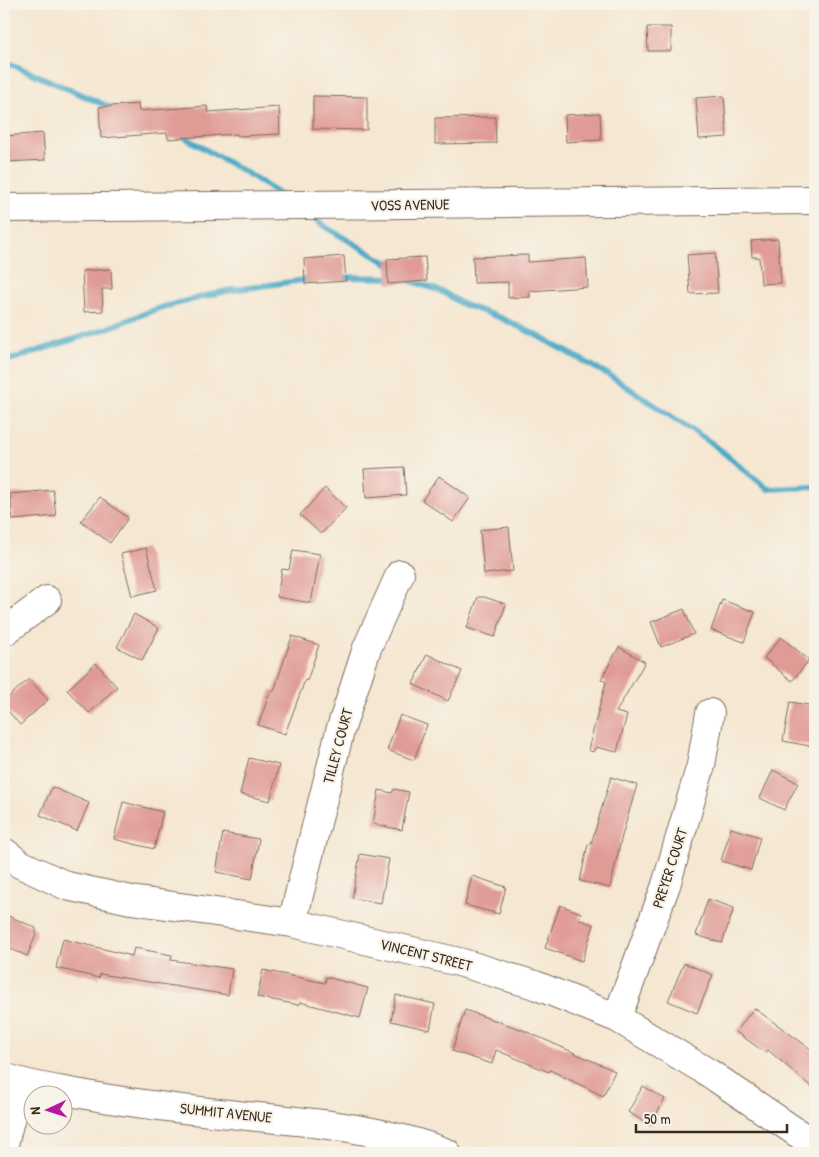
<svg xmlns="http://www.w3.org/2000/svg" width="819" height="1157" font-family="'Patrick Hand',sans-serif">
  <rect width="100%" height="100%" fill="#f7f3e8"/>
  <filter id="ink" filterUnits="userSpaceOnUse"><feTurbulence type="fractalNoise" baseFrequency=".02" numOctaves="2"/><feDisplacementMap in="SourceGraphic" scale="10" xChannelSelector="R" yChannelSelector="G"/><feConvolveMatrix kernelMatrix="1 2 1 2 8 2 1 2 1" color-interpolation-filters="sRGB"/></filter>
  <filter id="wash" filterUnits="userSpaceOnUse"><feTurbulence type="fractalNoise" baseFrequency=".0096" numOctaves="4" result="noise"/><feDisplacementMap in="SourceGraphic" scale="20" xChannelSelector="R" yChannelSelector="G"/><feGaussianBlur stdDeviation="1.12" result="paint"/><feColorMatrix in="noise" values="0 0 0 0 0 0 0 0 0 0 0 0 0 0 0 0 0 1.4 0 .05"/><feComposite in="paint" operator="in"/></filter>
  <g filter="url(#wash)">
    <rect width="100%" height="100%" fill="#f5e7d1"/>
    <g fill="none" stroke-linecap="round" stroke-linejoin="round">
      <path stroke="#49a9c8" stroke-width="6" d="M4 61 114 109
        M179 134 255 178 281 196
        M308 215 327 228 394 267
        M339 277 396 278
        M408 280 443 292 462 304 501 318 538 336 609 375 713 444 768 489 815 487
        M4 362 105 329 159 308 226 291 311 279"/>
    </g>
    <g id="blocks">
      <path fill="#e09b97" d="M647 27H671V51H648Z
        M313 96 367 97V130L313 129Z
        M724 96 727 137 699 139 696 98Z
        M138 104 139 111 207 106 208 112 279 107 280 134 238 136 237 134 168 139 167 133 101 138 99 107Z
        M600 113 601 140 566 142 565 115Z
        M495 117 496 143 435 144V118Z
        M43 133 45 160 7 162 5 136Z
        M778 239 781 283 761 284 759 257H752L751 241Z
        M715 253 718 293 690 294 687 255Z
        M528 255V262L586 258 588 287 529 291 530 297 508 298V282L474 283 473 257Z
        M344 256 346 281 305 284 304 259Z
        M425 257 427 281 388 284 387 259Z
        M111 269 112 289H102L103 311 84 312 82 271Z
        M404 467 406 495 366 498 364 469Z
        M439 476 470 498 453 522 422 500Z
        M325 488 346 508 321 534 300 515Z
        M53 490 56 516 13 520 10 494Z
        M100 497 128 518 110 543 81 521Z
        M509 527 513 571 484 574 480 530Z
        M146 548 157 590 132 596 121 554Z
        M293 550 320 554 311 603 277 597 282 569 289 570Z
        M478 597H484L506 604 495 637 467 628Z
        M722 600 755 612 744 642 711 630Z
        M684 609 694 634 661 647 651 622Z
        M134 614 159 628 142 660 117 647Z
        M292 636 319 645 307 681 305 680 285 734 258 725 271 690 274 691Z
        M781 637 809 660 792 681 764 658Z
        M619 647 645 662 616 712 627 715 617 752 596 747 593 752 588 750 606 682 601 679Z
        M427 654 462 671 448 701 413 684Z
        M96 663 117 687 89 713 67 690Z
        M29 679 48 700 20 725 4 706V701Z
        M790 702 815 706V747L783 741Z
        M400 715 427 725 414 760 387 750Z
        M249 758 279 765 270 801 240 794Z
        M773 770 798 783 784 810 760 798Z
        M611 777 637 785 622 836 610 888 580 881 588 844H591Z
        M52 787 89 803 77 831 40 815Z
        M394 789 409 792 402 830 373 824 379 790 392 793Z
        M123 802 163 812 154 849 114 839Z
        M731 828 760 837 751 870 721 861Z
        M223 833 259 839 252 879 216 872Z
        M360 854 389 859 381 903 352 898Z
        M472 876 506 887 499 914 465 905Z
        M708 899 734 908 722 943 696 935Z
        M560 905 581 913 579 919 594 925 582 961 545 948Z
        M4 914 36 928V935L27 956 4 946Z
        M63 939 132 956 134 948 172 955 171 960 232 969 228 995 100 974 99 978 56 968Z
        M684 963 713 975 697 1013 668 1001Z
        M263 970 325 983 326 977 368 988 360 1018 300 1002 299 1005 257 997Z
        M396 995 435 1004 430 1030 391 1021Z
        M754 1008 815 1052V1090L768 1050 766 1053 736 1032Z
        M465 1010 523 1030 615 1071 603 1096 550 1070 549 1072 496 1050 492 1064 452 1051Z
        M643 1086 665 1099 650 1125 628 1112Z"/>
    </g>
  </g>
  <g filter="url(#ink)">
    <use href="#blocks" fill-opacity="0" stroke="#7c6c5d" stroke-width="1"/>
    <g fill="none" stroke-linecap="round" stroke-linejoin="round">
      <defs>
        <path id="minor" d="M4 208 815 200
          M4 632 47 600
          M4 852 20 864 67 886 131 900 292 923 459 962 535 985 617 1018 709 1073 815 1145
          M292 923 340 731 367 648 400 574
          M617 1018 666 885 701 765 710 713
          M4 1144 11 1116 23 1083"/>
        <path id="major" d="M4 1077C29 1086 55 1089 81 1094 140 1105 199 1111 258 1117 321 1123 387 1130 447 1153"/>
      </defs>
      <use href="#minor" stroke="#7c6c5d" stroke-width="30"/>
      <use href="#major" stroke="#7c6c5d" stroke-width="30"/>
      <use href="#minor" stroke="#fff" stroke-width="28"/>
      <use href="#major" stroke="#fff" stroke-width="28"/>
    </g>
  </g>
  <g text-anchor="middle" stroke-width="4.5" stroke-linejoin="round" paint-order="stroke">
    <g font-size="15" fill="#3b2a1e" stroke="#f7f3e8">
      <text transform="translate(410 205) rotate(-1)" y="5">VOSS AVENUE</text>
      <text transform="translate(338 746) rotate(-75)" y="5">TILLEY COURT</text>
      <text transform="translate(670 868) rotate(-72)" y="5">PREYER COURT</text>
      <text transform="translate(426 955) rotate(14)" y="5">VINCENT STREET</text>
      <text transform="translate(226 1113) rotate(6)" y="5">SUMMIT AVENUE</text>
    </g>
  </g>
  <rect width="819" height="1157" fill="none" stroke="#f7f3e8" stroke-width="20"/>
  <g transform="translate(48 1110) rotate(266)"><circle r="24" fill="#f7f3e8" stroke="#aca397"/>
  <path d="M0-4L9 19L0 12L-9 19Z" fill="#b5179e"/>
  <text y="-8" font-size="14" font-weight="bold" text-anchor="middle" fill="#3b2a1e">N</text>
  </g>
  <path d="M636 1124v8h151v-8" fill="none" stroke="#3b2a1e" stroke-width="2.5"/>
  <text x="644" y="1124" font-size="15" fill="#3b2a1e" stroke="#f7f3e8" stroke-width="4" paint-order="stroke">50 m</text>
</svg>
